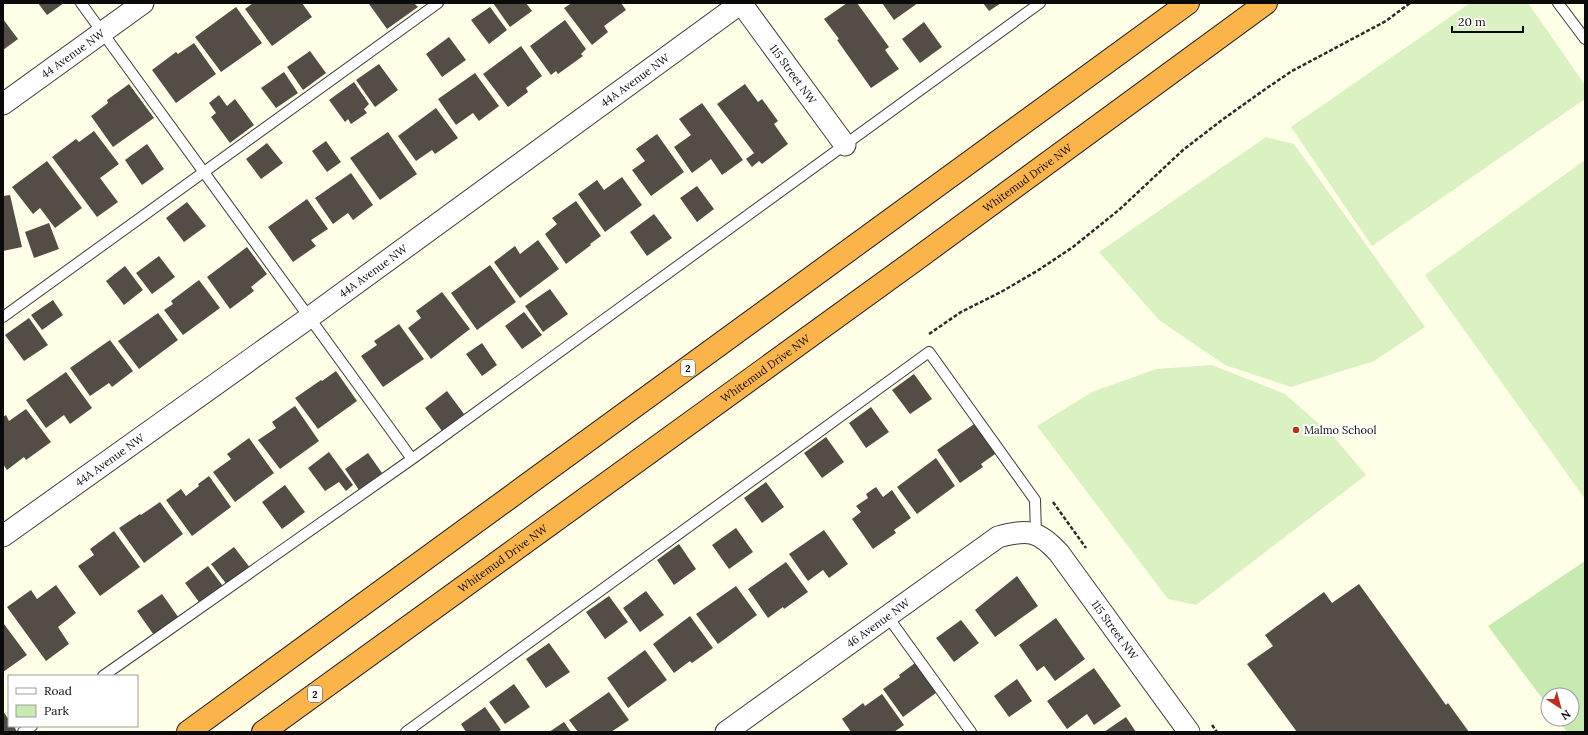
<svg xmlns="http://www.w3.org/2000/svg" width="1588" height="735" font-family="Lora,serif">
  <rect width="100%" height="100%" fill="#fffee7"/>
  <path fill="#c6eab0" d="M1585 561V732H1567L1558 719H1572V695H1548V706L1488 626Z"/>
  <path fill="#daf1c2" d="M1470 3H1528L1585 85V99L1372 246 1291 127Z
    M1266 137 1294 144 1425 327 1374 361 1291 387 1225 365 1159 320 1099 252Z
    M1585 160V499L1425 275Z
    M1212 365 1285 394 1333 436 1366 475 1196 605 1168 599 1037 426 1092 392 1156 369Z"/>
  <path fill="#534d46" d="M38 3H64L47 15Z
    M253 3H302L312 17 272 46 245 9Z
    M370 3H414L418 7 387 29 369 4Z
    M493 3H526L532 11 510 27Z
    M572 3H621L626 10 604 26 608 32 592 45 564 8Z
    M847 3H857L889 47 885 50 899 69 871 88 837 40 839 39 824 19Z
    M882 3H918L894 20Z
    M983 3H1001L989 11Z
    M236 7 262 43 221 72 195 37Z
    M490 7 507 30 489 44 471 20Z
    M3 19 18 39 3 50Z
    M565 20 586 49 581 54 583 56 558 74 556 71 551 75 530 46Z
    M924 22 942 47 920 63 902 39Z
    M449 37 466 60 442 77 426 54Z
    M194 43 216 74 176 103 152 70 176 52 178 54Z
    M521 46 542 76 526 88 528 92 508 107 483 74Z
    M310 51 326 73 303 90 287 67Z
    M379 64 398 90 375 107 356 80Z
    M284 72 298 93 276 108 261 88Z
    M475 73 499 106 479 121 473 113 456 125 438 99Z
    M354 82 369 104 364 109 367 113 351 124 348 119 345 122 329 100Z
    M129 84 154 118 113 147 91 116 108 103 107 100Z
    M745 84 758 102 762 99 778 121 774 124 788 144 762 164 759 161 752 167 746 159 754 153 717 104Z
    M219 95 227 106 235 99 254 125 230 143 211 117 216 113 209 103Z
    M702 103 743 160 722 175 711 159 692 173 674 147 691 135 679 119Z
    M436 108 458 138 435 154 432 150 416 161 398 136Z
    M94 131 119 164 100 178 118 202 97 217 52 157 76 139 79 142Z
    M388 132 417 174 380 200 350 158Z
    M657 134 684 172 651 196 632 170 645 161 636 149Z
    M326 141 341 162 327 172 312 151Z
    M267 143 283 163 261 179 246 159Z
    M147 144 164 169 142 185 125 160Z
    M47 161 82 208 55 228 40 208 33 214 12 187Z
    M351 173 373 205 353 220 348 213 333 224 315 198Z
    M622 177 642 205 605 232 578 194 597 180 604 190Z
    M697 186 714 209 697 222 680 198Z
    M10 195 22 247 3 251V196Z
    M307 199 328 229 311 240 316 246 293 262 268 227Z
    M576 201 601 236 590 244 591 245 566 264 545 234 557 224 552 218Z
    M187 202 206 226 184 242 166 218Z
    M654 214 672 238 647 256 630 232Z
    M49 223 59 249 34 258 25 232Z
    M538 240 559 269 520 298 494 262 515 246 520 254Z
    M247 247 267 274 251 287 254 291 230 309 207 277Z
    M159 256 175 277 152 294 136 273Z
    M490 265 516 302 477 330 451 293Z
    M125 266 143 290 124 305 106 281Z
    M199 280 220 308 183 335 164 310 173 304 171 301Z
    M550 289 568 314 543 332 525 306Z
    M442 292 470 329 431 359 408 328 421 318 416 311Z
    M53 300 63 315 42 330 31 315Z
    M524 312 542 335 522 349 505 326Z
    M158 313 178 340 139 369 118 341Z
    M29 318 48 345 24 361 5 335Z
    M399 324 424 359 383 387 361 356 377 345 374 341Z
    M110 340 133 371 112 387 109 383 90 396 70 368Z
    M482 343 497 365 482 376 466 354Z
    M336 371 357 401 318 429 295 398 321 380 322 381Z
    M66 372 92 408 70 424 64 415 46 428 26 400Z
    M914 374 932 399 910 414 892 390Z
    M447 391 464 414 442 431 425 408Z
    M295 406 319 441 280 469 258 440 276 428 272 422Z
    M871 407 889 432 866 448 849 423Z
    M26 409 51 442 26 460 24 457 7 470 3 464V417L6 415 9 421Z
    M977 422 998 452 981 464 983 467 960 483 937 450Z
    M826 437 844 462 822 478 804 453Z
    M249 438 274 473 235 502 213 472 231 459 227 454Z
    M329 452 353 485 346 491 339 482 325 491 308 468Z
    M368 453 382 473 359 490 345 469Z
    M936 458 955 486 917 514 897 487Z
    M209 476 231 507 192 536 166 500 181 489 186 496 199 486 198 484Z
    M766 482 784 507 762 523 744 498Z
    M285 485 305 512 282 529 262 502Z
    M876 487 883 497 892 490 911 518 894 530 896 533 873 549 852 519 861 512 856 506 868 498 866 494Z
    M160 502 183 534 144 563 119 528 140 514 141 515Z
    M736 528 753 552 729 569 712 545Z
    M824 530 848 564 829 578 823 570 808 581 789 554Z
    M114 531 140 567 100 596 78 566 94 555 90 549Z
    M679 544 696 569 674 585 657 560Z
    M234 547 251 569 228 586 211 564Z
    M786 562 808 592 784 609 783 607 768 618 748 589Z
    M208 566 225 589 202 606 185 583Z
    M1017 576 1038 606 995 637 975 610Z
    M1359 584 1446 705 1448 703 1469 732H1297L1247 664 1273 646 1265 635 1324 592 1332 603Z
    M56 585 76 613 58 627 69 644 46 661 7 607 31 590 37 599Z
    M736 586 757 615 718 644 696 614Z
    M646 591 664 615 640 632 623 608Z
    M162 594 181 621 156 638 137 611Z
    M609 596 628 622 605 639 586 612Z
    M690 616 713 648 692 663 690 661 674 673 653 644Z
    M1056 618 1085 659 1055 681 1044 666 1037 671 1019 645Z
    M961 620 979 643 954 662 936 638Z
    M4 624 27 655 3 672V625Z
    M549 643 570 672 546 688 526 659Z
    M645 650 667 680 628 708 607 678Z
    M919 660 940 690 903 717 883 689 900 677 899 675Z
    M1094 668 1121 706 1094 725 1087 714 1067 729 1047 701Z
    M1017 679 1032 701 1009 717 994 696Z
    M514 684 530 707 505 724 489 702Z
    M609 692 629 720 611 732H578L569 720Z
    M882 694 904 725 894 732H851L842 719 863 703 865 706Z
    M485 707 501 730 497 732H466L461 724Z
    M3 711 9 720V726H14L17 732H3Z
    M1126 717 1136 732H1104Z
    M564 722 571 732H549Z"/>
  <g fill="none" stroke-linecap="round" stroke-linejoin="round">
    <defs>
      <path id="service" d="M81 3 412 459
        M1558 3 1585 39
        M3 317 438 3
        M888 617 971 732
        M103 676 412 459 1040 3
        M23 732 32 726
        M406 732 929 352 1035 500 1036 534"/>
      <g id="minor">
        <path id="s1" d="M741 3 845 145"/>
        <path id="s2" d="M3 104 143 3"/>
        <path id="s3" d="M3 536 310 317 741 3"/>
        <path id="s4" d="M726 732 998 537C1028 529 1038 530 1059 553L1189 732"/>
      </g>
      <g id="motorway">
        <path d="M188 732 1188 3"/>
        <path id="s5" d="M263 732 918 258 1266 3"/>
      </g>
    </defs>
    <use href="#service" stroke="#3d3d3d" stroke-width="12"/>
    <use href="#minor" stroke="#3d3d3d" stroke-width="23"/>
    <use href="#motorway" stroke="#1b1b1b" stroke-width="24"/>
    <path stroke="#2c2c2c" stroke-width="2.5" stroke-dasharray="4 2" stroke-linecap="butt" d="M929 334 961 312 1001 292 1037 271 1073 247 1120 209 1183 150 1222 120 1264 90 1292 71 1386 21 1410 3
      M1053 502 1086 548
      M1212 725 1217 732"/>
    <use href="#service" stroke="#fff" stroke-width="10"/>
    <use href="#minor" stroke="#fff" stroke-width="21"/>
    <use href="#motorway" stroke="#fbb449" stroke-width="22"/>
  </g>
  <circle fill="#be2d1e" stroke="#fff" stroke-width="1.5" cx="1296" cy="430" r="4"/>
  <g text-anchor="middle" stroke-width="4" stroke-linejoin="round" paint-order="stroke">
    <g fill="#fff" stroke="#545454" stroke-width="1">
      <rect x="681" y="360" width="14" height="16" rx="3"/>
      <rect x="308" y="686" width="14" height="16" rx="3"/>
    </g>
    <g font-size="10" font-weight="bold" fill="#0a0a0a">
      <text x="688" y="372">2</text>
      <text x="315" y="698">2</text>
    </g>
    <g font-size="11" fill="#0a0a0a" stroke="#fff">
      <text dy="4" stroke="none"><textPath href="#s2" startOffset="86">44 Avenue NW</textPath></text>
      <text dy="4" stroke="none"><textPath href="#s1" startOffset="88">115 Street NW</textPath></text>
      <text dy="4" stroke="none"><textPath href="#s3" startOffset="779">44A Avenue NW</textPath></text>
      <text dy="4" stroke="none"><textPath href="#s5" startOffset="944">Whitemud Drive NW</textPath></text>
      <text dy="4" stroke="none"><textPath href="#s3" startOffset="455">44A Avenue NW</textPath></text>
      <text dy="4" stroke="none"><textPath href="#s5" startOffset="620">Whitemud Drive NW</textPath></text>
      <text dy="4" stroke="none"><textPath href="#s3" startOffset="131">44A Avenue NW</textPath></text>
      <text dy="4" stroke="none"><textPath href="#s5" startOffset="296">Whitemud Drive NW</textPath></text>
      <text dy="4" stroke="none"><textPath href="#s4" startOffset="187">46 Avenue NW</textPath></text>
      <text dy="4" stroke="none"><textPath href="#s4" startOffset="498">115 Street NW</textPath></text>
    </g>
    <g font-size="11" fill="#0a0a0a" stroke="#fff" text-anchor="start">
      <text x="1304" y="434">Malmo School</text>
    </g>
  </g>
  <rect width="1588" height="735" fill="none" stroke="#0a0a0a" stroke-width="8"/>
  <rect x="8" y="675" width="130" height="52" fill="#ffffff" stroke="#9d9d9d"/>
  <rect x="16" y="688" width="20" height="6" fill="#ffffff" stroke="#9d9d9d"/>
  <text x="44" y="695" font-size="12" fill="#0a0a0a">Road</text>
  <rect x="16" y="705" width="20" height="12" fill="#c6eab0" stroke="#9d9d9d"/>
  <text x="44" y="715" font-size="12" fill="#0a0a0a">Park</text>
  <g transform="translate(1560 707) rotate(144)"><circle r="19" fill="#ffffff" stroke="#9d9d9d"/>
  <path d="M0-3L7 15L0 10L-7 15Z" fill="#be2d1e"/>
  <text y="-6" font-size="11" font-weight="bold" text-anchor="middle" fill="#0a0a0a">N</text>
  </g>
  <path d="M1452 26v6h71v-6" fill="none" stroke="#0a0a0a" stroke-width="2"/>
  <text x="1458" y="26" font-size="12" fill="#0a0a0a" stroke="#ffffff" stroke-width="3" paint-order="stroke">20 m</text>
</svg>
